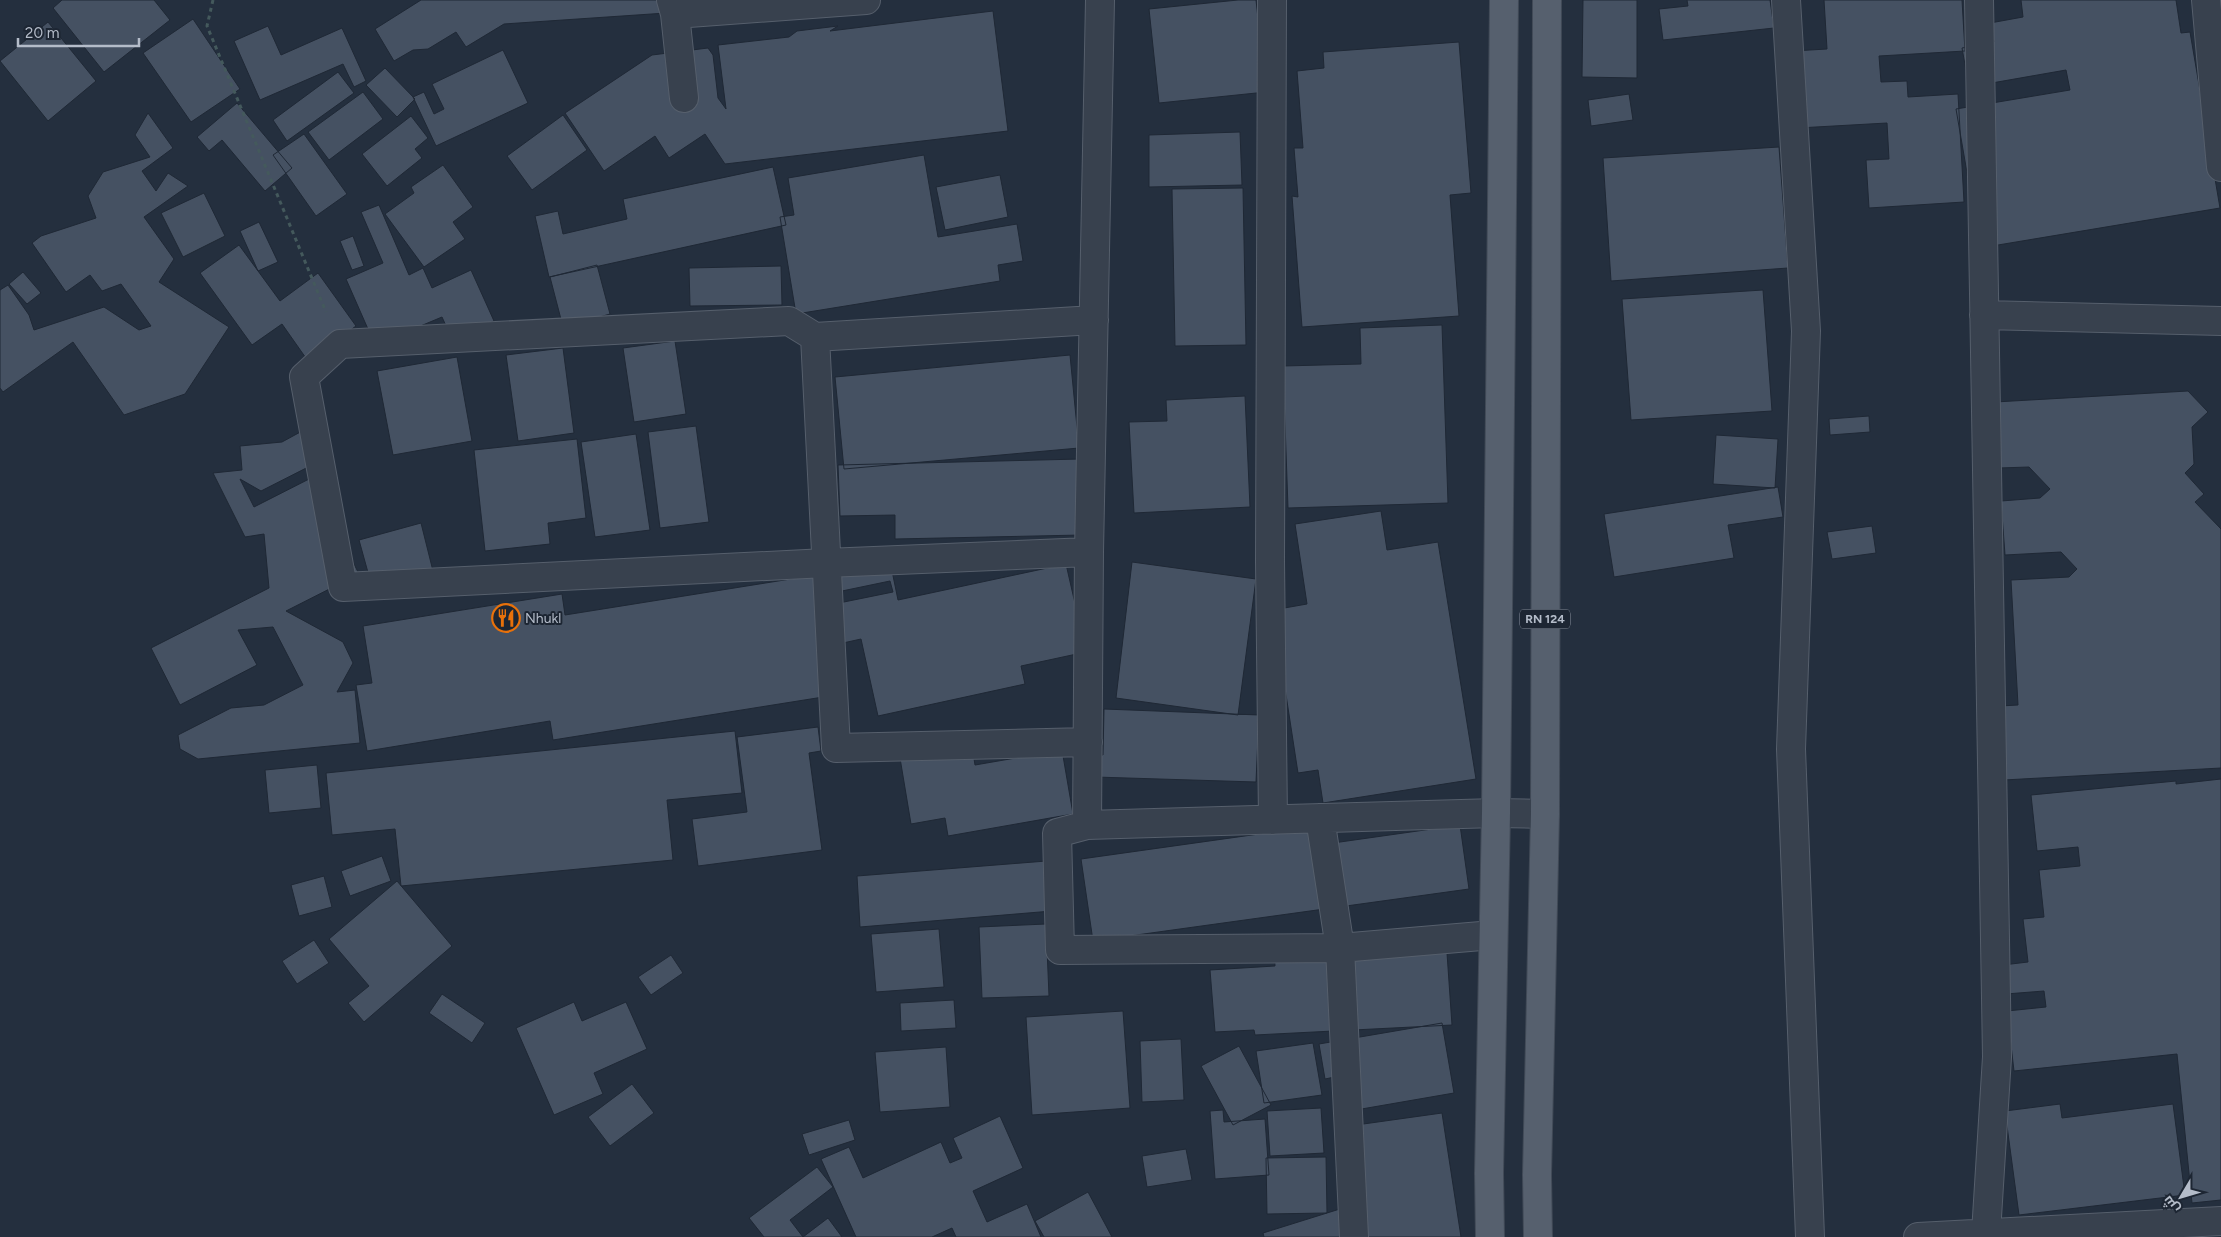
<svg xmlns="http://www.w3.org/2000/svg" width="2221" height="1237" font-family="Figtree,Cairo,sans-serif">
  <rect width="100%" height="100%" fill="#242f3e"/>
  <path fill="#455162" stroke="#1f2835" d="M62 0H154L170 20 104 72 53 8Z
    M421 0H700L681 12 504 24 466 47 456 32 428 49 413 50 394 61 375 29Z
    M1238 0H1256L1266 92 1159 103 1149 9Z
    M1583 0H1637V78L1582 77Z
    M1687 0H1770L1774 28 1663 40 1659 9 1688 6Z
    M1824 0H1962L1965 51 1879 56 1881 82 1907 81 1908 97 1958 94 1964 202 1869 208 1866 160 1889 159 1887 123 1798 128 1793 51 1827 49Z
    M2021 0H2176L2181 33 2190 32 2220 208 1980 248 1956 109 2070 90 2066 70 1969 87 1962 48 1994 42 1990 23 2023 17Z
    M993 11 1008 131 725 164 705 134 669 158 655 136 604 171 565 113 652 55 708 48 713 55 718 98 726 109 718 45 789 37 797 31 838 26 830 31Z
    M193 19 240 89 191 122 143 53Z
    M48 22 96 81 48 121 0 61Z
    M268 26 281 55 342 28 366 81 354 87 343 64 260 100 234 41Z
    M1459 42 1471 193 1450 195 1459 316 1302 327 1292 196 1298 197 1294 148H1303L1297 71 1324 68 1323 52Z
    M503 50 528 103 436 146 413 97 424 92 434 114 444 109 432 84Z
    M385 68 415 99 397 117 366 85Z
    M338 72 354 93 287 141 273 120Z
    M363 92 383 119 329 160 308 132Z
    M1629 94 1633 120 1591 126 1588 100Z
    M237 103 292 168 265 191 222 140 209 151 197 137Z
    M148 113 173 148 142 171 156 191 168 173 188 186 144 217 174 259 159 282 229 327 185 394 124 415 73 342 3 392 0 388V290L8 285 29 315 34 330 104 307 139 330 151 326 121 284 102 291 90 275 66 292 32 243 41 236 96 218 88 196 103 172 150 157 135 135Z
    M563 115 587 150 532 190 507 156Z
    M411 116 428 138 415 149 422 158 387 186 362 154Z
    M1240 132 1242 185 1149 187V135Z
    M304 134 347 194 316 216 273 155Z
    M1779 147 1788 268 1611 281 1603 158Z
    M924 155 938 237 1017 224 1023 261 998 265 1000 281 796 314 780 217 794 215 788 178Z
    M443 165 473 207 453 222 465 239 424 267 385 214 414 193 411 187Z
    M773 167 786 225 549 277 535 216 558 211 563 234 627 219 623 199Z
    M1000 175 1008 217 945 230 936 187Z
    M1243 188 1246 345 1175 346 1172 189Z
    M204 193 225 236 183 257 161 213Z
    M379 205 409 275 423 268 432 288 471 270 494 321 452 339 442 317 375 345 346 279 383 263 361 212Z
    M259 222 278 262 258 271 240 231Z
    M353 236 364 266 352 270 340 241Z
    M239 245 280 301 318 273 356 326 308 361 282 324 252 345 200 273Z
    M597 265 610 314 563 327 550 277Z
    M781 266 782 305 690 306 689 268Z
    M23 272 41 293 27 304 9 284Z
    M1763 290 1772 411 1631 420 1622 299Z
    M1442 325 1448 503 1288 508 1283 366 1361 364 1360 328Z
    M675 341 686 414 634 422 623 348Z
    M563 348 574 433 518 441 506 355Z
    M1070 355 1079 448 844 469 835 377Z
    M457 357 472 441 393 455 377 371Z
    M2188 391 2208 412 2192 427 2194 464 2185 473 2204 494 2195 502 2221 529V768L1986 781 1982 707 2018 705 2011 580 2069 577 2077 569 2061 552 2005 555 2001 501 2040 498 2050 489 2029 467 1999 468 1995 402Z
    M1245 396 1250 507 1134 513 1129 422 1167 421 1166 400Z
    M1869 416 1870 432 1830 435 1829 419Z
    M696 426 709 522 660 528 648 432Z
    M304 430 320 461 261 491 240 479 254 507 311 478 359 574 286 611 343 642 353 663 337 692 355 690 360 743 198 759 180 749 178 735 231 708 264 705 303 685 273 627 238 630 257 665 180 705 151 648 269 588 264 534 245 537 213 473 242 470 240 446 282 442Z
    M636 434 650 530 595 537 581 442Z
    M1716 435 1778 439 1775 488 1713 484Z
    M577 439 586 518 548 523 550 544 485 551 474 450Z
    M1080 459 1082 535 895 539V515L840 516 838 465Z
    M1778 487 1783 517 1728 525 1734 558 1614 577 1604 514Z
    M1381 511 1387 550 1438 542 1476 779 1323 803 1318 770 1298 773 1273 610 1307 604 1295 524Z
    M421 523 433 571 372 587 359 540Z
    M1872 526 1876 553 1832 559 1827 532Z
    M890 561 898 600 1066 564 1086 652 1021 666 1025 684 878 716 861 639 843 643 834 604 893 592 890 581 842 591 838 573Z
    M1132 562 1256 579 1238 715 1116 698Z
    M822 574 842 694 553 740 550 721 367 751 356 685 372 683 363 626 562 594 565 615Z
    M1104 709 1259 715 1256 782 1095 777 1096 755H1103Z
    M818 727 821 751 809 753 822 850 698 866 692 819 747 812 737 737Z
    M735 731 742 793 667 800 673 860 401 886 395 829 332 835 326 773Z
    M972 746 975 765 1062 750 1073 814 948 836 945 818 911 824 900 758Z
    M317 765 321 808 269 813 265 770Z
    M2221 779V1200L2192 1203 2177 1054 2014 1071 2007 1011 2046 1007 2044 991 2006 994 2003 965 2028 962 2023 919 2044 917 2039 870 2080 866 2078 847 2037 851 2031 795 2176 781V784Z
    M1330 824 1333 843 1460 825 1469 889 1093 941 1081 859Z
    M382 856 391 881 350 896 341 871Z
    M1059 860 1064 910 860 927 857 876Z
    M324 876 332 907 299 916 291 885Z
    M397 881 452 946 364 1022 348 1003 369 986 329 939Z
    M1046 924 1049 996 982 998 979 927Z
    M939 929 944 987 876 992 871 934Z
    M314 940 329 963 297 984 282 961Z
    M1274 942 1342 960 1447 953 1452 1025 1255 1035 1254 1030 1215 1032 1210 970 1275 966Z
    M671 955 683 973 651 995 638 977Z
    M442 994 485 1023 472 1043 429 1013Z
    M954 1000 956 1028 901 1031 900 1003Z
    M574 1002 582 1021 626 1002 647 1049 594 1073 603 1094 554 1115 516 1028Z
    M1123 1011 1130 1108 1032 1115 1026 1017Z
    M1442 1023 1454 1093 1350 1111 1344 1075 1325 1079 1319 1044Z
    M1181 1039 1184 1100 1142 1102 1140 1041Z
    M1313 1043 1322 1095 1264 1103 1256 1051Z
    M1239 1046 1271 1105 1233 1125 1201 1066Z
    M946 1047 950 1107 880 1112 875 1052Z
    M632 1084 654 1113 610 1146 588 1117Z
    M2060 1104 2062 1118 2173 1104 2185 1195 2019 1215 2005 1111Z
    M1321 1108 1324 1153 1270 1156 1267 1111Z
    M1223 1110 1224 1122 1265 1119 1269 1175 1215 1179 1210 1111Z
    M1442 1113 1461 1237H1366L1349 1126Z
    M1000 1116 1023 1168 973 1191 987 1222 1027 1204 1041 1237H956L952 1228 932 1237H856L821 1159 849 1147 863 1178 941 1142 950 1163 962 1158 953 1138Z
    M849 1120 855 1140 809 1155 802 1134Z
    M1186 1149 1192 1180 1147 1187 1142 1156Z
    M1326 1157 1327 1213 1267 1214 1266 1158Z
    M817 1167 833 1187 790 1220 803 1237 828 1218 842 1237H764L749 1218Z
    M1088 1192 1112 1237H1044L1035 1221Z
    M1343 1208 1352 1237H1264L1263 1233Z"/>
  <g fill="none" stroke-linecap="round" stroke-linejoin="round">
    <defs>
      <path id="minor" d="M671 0 675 14 684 98
        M1100 0 1089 552 1087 825 1057 833 1060 950 1340 948 1493 935
        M1272 0 1270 561 1273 820
        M1786 0 1806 331 1791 749 1810 1237
        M1979 0 1997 1057 1986 1233
        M2206 0 2221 167
        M675 14 866 0
        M1984 315 2221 321
        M815 337 836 748 1088 742
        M1089 552 826 563 343 587 304 377 340 344 789 321 815 337 1094 320
        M1320 818 1340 948 1354 1237
        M1087 825 1496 813 1545 814
        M1918 1237 2221 1221"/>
      <path id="major" d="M1490 1237 1489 1173 1496 813 1504 0
        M1538 1237 1537 1175 1545 814 1547 0"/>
    </defs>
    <use href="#minor" stroke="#565f6c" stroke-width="30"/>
    <use href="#major" stroke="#414a57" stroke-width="30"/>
    <path stroke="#44595c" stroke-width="3" stroke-dasharray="4 4" stroke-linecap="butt" d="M213 0 207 26 326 312"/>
    <use href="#minor" stroke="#38414e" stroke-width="28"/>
    <use href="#major" stroke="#56606e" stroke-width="28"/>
  </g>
  <defs>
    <symbol id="restaurant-ring" viewBox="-11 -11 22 22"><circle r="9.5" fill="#1d2633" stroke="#e8710a" stroke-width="1.5"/><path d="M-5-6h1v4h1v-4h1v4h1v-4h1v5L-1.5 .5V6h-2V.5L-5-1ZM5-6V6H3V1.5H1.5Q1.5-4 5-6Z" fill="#e8710a"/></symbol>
  </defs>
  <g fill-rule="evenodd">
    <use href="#restaurant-ring" x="490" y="602" width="32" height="32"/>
  </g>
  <g text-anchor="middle" stroke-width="4" stroke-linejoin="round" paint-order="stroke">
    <rect fill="#1d2633" stroke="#878f9c" stroke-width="1" x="1520" y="609.5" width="50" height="19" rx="4"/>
    <g font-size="12" font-weight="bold" fill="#b4bcc9">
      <text x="1545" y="623">RN 124</text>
    </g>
    <g font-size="14" fill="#b4bcc9" stroke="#1d2633" text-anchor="start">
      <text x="525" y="623">Nhukl</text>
    </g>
  </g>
  <g transform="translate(2181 1197) rotate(232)" stroke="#1d2633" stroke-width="4" paint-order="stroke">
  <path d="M0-4L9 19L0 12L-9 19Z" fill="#b4bcc9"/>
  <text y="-8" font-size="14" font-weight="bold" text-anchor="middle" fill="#b4bcc9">ش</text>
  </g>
  <path d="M18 38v8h121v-8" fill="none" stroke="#b4bcc9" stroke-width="2.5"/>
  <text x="25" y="38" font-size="15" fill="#b4bcc9" stroke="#1d2633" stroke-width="4" paint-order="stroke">20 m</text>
</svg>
